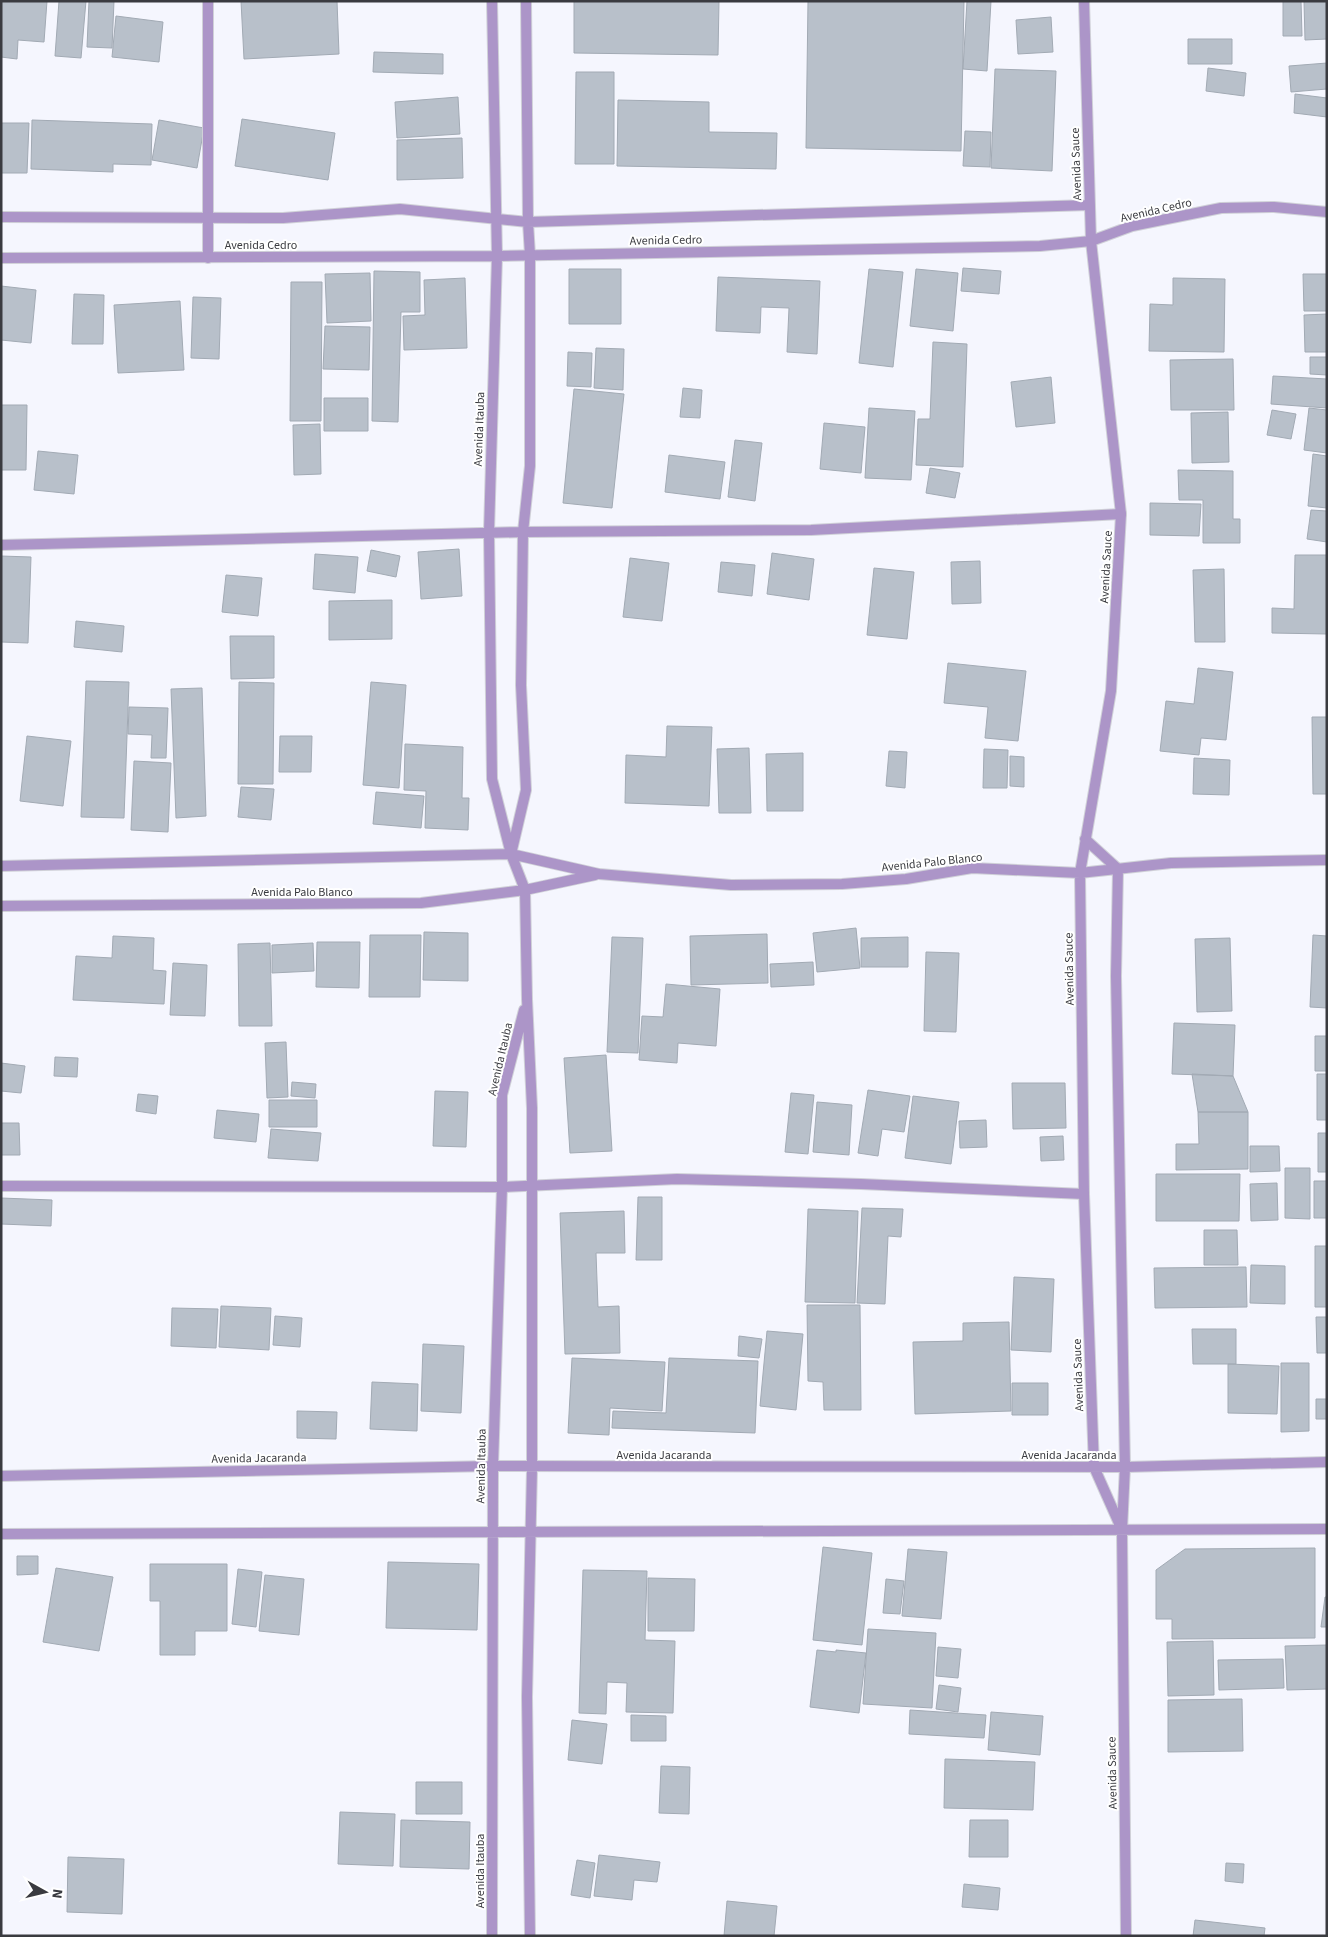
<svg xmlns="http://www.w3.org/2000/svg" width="1328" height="1937" font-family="'Source Sans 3',sans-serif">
  <rect width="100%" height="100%" fill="#f5f6fe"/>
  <path fill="#b8c0ca" stroke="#a2aab4" d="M1 1H47L44 42 18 40 17 59 1 57Z
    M59 1H86L81 58 55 56Z
    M89 1H114L112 48 87 47Z
    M241 1H337L339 54 244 59Z
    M574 1H719L718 55 574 53Z
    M808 1H964L961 151 806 148Z
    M967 1H991L987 71 963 69Z
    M1283 1H1301L1302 36H1283Z
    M1304 1H1327V39L1305 40Z
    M116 16 163 22 159 62 112 57Z
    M1051 17 1053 52 1018 54 1016 20Z
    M1188 39H1232V64H1188Z
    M374 52 443 54V74L373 72Z
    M1327 63V89L1291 92 1289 66Z
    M1208 68 1246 73 1244 96 1206 91Z
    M995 69 1056 71 1052 171 991 168Z
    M576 72H614V164H575Z
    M1295 94 1327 98V117L1294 113Z
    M458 97 460 134 397 138 395 102Z
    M618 100 709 102V132L777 133 776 169 617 166Z
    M242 119 335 133 328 180 235 166Z
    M32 120 152 124 151 165 113 164V172L31 169Z
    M159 120 204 128 197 168 152 160Z
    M1 123H29L27 173H1Z
    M965 131 991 132 990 167 963 166Z
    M462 138 463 178 397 180V140Z
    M963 268 1001 271 999 294 961 291Z
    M569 269H621V324H569Z
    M869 269 903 272 893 367 859 363Z
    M916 269 958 273 953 331 910 326Z
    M374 271 420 272V312H401L398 422 372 421Z
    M370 273 371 321 327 323 325 274Z
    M1303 274H1327V311H1304Z
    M718 277 820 281 817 354 787 352 789 308 761 307 760 333 716 331Z
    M465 278 467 348 404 350 403 316 425 315 424 280Z
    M1173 278 1225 279 1224 352 1149 351 1150 304 1173 305Z
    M291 282H322L321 421H290Z
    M1 286 36 290 31 343 1 340Z
    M74 294 104 295 103 344H72Z
    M193 297 221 298 219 359 191 358Z
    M180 301 184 370 118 373 114 305Z
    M1327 314V352H1305L1304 315Z
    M325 326 370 327 369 370 323 369Z
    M933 342 967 344 963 467 916 465 918 419H930Z
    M596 348 624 349 623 390 594 388Z
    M568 352 592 353 591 387 567 386Z
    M1310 357H1327V375L1310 374Z
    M1233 359 1234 410H1171L1170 360Z
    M1273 376 1327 379V408L1271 404Z
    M1051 377 1055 423 1016 427 1011 382Z
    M683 388 702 390 700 418 680 417Z
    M574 389 624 394 612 508 563 503Z
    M324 398H368V431H324Z
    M1 405H27L26 470H1Z
    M869 408 915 411 911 480 865 478Z
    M1309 408 1327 410V453L1304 450Z
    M1272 410 1296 414 1291 439 1267 435Z
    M1228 412 1229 462 1192 463 1191 413Z
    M824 423 865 427 861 473 820 469Z
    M320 424 321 474 294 475 293 425Z
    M735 440 762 443 755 501 728 497Z
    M38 451 78 455 74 494 34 490Z
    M1313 454 1327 456V508L1308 506Z
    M669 455 725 462 720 499 665 492Z
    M930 468 960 473 955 498 926 493Z
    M1178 470 1233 471V519H1240V543H1203V500H1179Z
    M1150 503 1201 504 1199 536 1150 535Z
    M1311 510 1327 511V542L1307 539Z
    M459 549 462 596 421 599 418 552Z
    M371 550 400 556 396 577 367 571Z
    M772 553 814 559 809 600 767 594Z
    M315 554 358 557 355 593 313 589Z
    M1295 555H1327V634L1272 633V608L1294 609Z
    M1 556 31 557 28 643 1 642Z
    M630 558 669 563 662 621 623 617Z
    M980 561 981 603 952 604 951 562Z
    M721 562 755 565 752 596 718 592Z
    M874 568 914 572 907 639 867 635Z
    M1224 569 1225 642H1195L1193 570Z
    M226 575 262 578 258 616 222 612Z
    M392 600V639L329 640V601Z
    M76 621 124 626 122 652 74 647Z
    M230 636H274V678L231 679Z
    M948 663 1026 671 1018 741 985 738 988 707 944 703Z
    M1198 668 1233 672 1226 740 1201 738 1199 755 1160 751 1166 701 1194 704Z
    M86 681 129 682 124 818 81 817Z
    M239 682 274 683 273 784H238Z
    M371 682 406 685 399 788 363 785Z
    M202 688 206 816 176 818 171 689Z
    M129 707 168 708 166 758H151L152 735 128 734Z
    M1312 717H1327V794H1313Z
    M667 726 712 727 709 806 625 803 626 755 666 757Z
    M27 736 71 741 63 806 20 801Z
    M280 736H312L311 772H279Z
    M405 744 463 747 462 798H469L468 830 425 828 426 791 404 790Z
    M749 748 751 813H719L717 749Z
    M984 749 1008 750 1007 788H983Z
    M889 751 907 752 905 788 886 786Z
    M803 753V811H767L766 754Z
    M1010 756 1024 757V787L1010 786Z
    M1194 758 1230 760 1229 795 1193 794Z
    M134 761 171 763 168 832 131 830Z
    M241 787 274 789 271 820 238 817Z
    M376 792 424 796 421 828 373 824Z
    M856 928 860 968 817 972 813 933Z
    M424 932 468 933V981L423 980Z
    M767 934 768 983 691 985 690 936Z
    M370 935H421L420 997H369Z
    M1313 935 1327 936V1008L1310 1007Z
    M113 936 154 938 153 970 166 971 164 1004 73 1000 76 956 112 958Z
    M612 937 643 938 638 1053 607 1052Z
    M908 937V967H861V938Z
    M1230 938 1232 1011 1197 1012 1195 939Z
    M317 942H360L359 988 316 987Z
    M270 943 272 1026H239L238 944Z
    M313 943 314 971 272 973V945Z
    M926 952 959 953 956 1032 924 1031Z
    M813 962 814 985 771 987 770 964Z
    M173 963 207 965 205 1016 170 1015Z
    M666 984 720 989 716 1046 678 1043 677 1063 639 1060 642 1016 663 1017Z
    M1174 1023 1235 1025 1233 1076 1172 1074Z
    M1315 1036H1327V1071H1315Z
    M286 1042 288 1097 267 1098 265 1043Z
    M606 1055 612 1151 570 1153 564 1058Z
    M55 1057 78 1058 77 1077 54 1076Z
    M1 1063 25 1066 21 1093 1 1091Z
    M1192 1074 1233 1076 1248 1112H1198Z
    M1317 1074H1327V1120H1317Z
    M292 1082 316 1084 315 1098 291 1096Z
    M1012 1083H1065L1066 1128 1013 1129Z
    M868 1090 910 1096 904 1132 882 1129 878 1156 858 1153Z
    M435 1091 468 1092 466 1147 433 1146Z
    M791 1093 814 1095 808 1154 785 1152Z
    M138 1094 158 1096 156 1114 136 1111Z
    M913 1096 959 1102 951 1164 905 1158Z
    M269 1100H317V1127H269Z
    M817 1102 852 1105 849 1155 813 1152Z
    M217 1110 259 1114 256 1142 214 1138Z
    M1198 1112H1248V1169L1176 1170V1144H1199Z
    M986 1120 987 1147 960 1148 959 1121Z
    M1 1123H19L20 1155H1Z
    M271 1129 321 1133 318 1161 268 1158Z
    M1318 1133H1327V1172H1318Z
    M1063 1136 1064 1160 1041 1161 1040 1137Z
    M1250 1146H1279L1280 1171 1250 1172Z
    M1285 1168H1310V1219L1285 1218Z
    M1156 1174H1240L1239 1221H1156Z
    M1314 1181H1327V1218H1314Z
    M1277 1183 1278 1220 1251 1221 1250 1184Z
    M638 1197H662V1260H636Z
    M1 1198 52 1200 51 1226 1 1224Z
    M862 1208 903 1209 901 1237 888 1236 885 1304 857 1303Z
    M808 1209 858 1211 855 1303 805 1302Z
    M624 1211 625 1253H596L598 1307 619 1306 620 1353 565 1354 560 1213Z
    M1204 1230H1237L1238 1265H1204Z
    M1315 1246H1327V1307H1315Z
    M1251 1265 1285 1266V1304L1250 1303Z
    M1246 1267 1247 1307 1155 1308 1154 1268Z
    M1014 1277 1054 1279 1051 1352 1011 1350Z
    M807 1305H860L861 1410H824L823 1382 808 1381Z
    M221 1306 271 1308 269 1350 219 1347Z
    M172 1308 218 1309 216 1348 171 1346Z
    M275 1316 302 1318 300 1347 273 1345Z
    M1316 1317H1327V1353H1317Z
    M1009 1322 1011 1411 915 1414 913 1342 963 1341V1323Z
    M1192 1329H1236V1364H1193Z
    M767 1331 803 1334 796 1410 760 1406Z
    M739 1336 762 1339 759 1358 738 1356Z
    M423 1344 464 1346 461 1413 421 1411Z
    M572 1358 665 1362 662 1411 610 1408 609 1435 568 1433Z
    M669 1358 758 1361 755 1433 612 1428 613 1411 666 1413Z
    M1281 1363H1309V1431L1281 1432Z
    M1228 1364 1279 1366 1277 1414 1228 1413Z
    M372 1382 418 1384 417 1431 370 1429Z
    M1012 1383H1048V1415H1012Z
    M1316 1399H1327V1419H1316Z
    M297 1411 337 1412 336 1439 297 1438Z
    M823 1547 872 1553 862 1645 813 1640Z
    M1315 1548V1638L1172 1639V1619H1156V1570L1185 1549Z
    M908 1549 947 1552 941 1619 902 1616Z
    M17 1556H38V1574L17 1575Z
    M388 1562 479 1564 477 1630 386 1628Z
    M150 1564H227V1631H195V1655H160V1601H150Z
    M56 1568 113 1577 99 1651 43 1642Z
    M238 1569 262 1572 256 1627 232 1624Z
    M583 1570 647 1571 645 1640 675 1641 673 1713 626 1712 627 1683 607 1682 606 1714 579 1713Z
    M265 1575 304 1579 299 1635 259 1631Z
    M648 1578 695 1579 694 1631H648Z
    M886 1579 904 1581 900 1614 883 1613Z
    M1325 1597H1327V1627H1321Z
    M868 1629 936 1633 932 1708 863 1704Z
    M1213 1641 1214 1695 1168 1696 1167 1642Z
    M1327 1645V1689L1287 1690 1285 1646Z
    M938 1647 961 1649 958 1678 936 1676Z
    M817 1650 836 1652V1650L866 1653 859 1713 810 1707Z
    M1283 1659 1284 1688 1219 1690 1218 1660Z
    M939 1685 961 1688 958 1712 936 1709Z
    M1242 1699 1243 1751 1168 1752V1700Z
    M910 1710 986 1715 984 1738 909 1734Z
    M991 1712 1043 1716 1040 1755 988 1750Z
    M631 1715 666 1716V1741H631Z
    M572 1720 607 1724 602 1764 568 1760Z
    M945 1759 1035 1762 1033 1810 944 1808Z
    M661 1766 690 1767 689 1814 659 1813Z
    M416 1782H462V1814H416Z
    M340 1812 395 1814 393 1866 338 1864Z
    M401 1820 470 1822 469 1869 400 1867Z
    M970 1820H1008V1857H969Z
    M599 1855 660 1862 657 1882 634 1880 632 1900 594 1896Z
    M68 1857 124 1859 122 1914 67 1912Z
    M577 1860 595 1863 590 1898 571 1895Z
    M1226 1863 1244 1864 1243 1883 1225 1881Z
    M964 1884 1000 1888 998 1910 962 1907Z
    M727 1901 777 1906 774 1936H724Z
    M1195 1920 1265 1928 1264 1936H1193Z"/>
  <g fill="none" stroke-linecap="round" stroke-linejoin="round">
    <defs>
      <path id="service" d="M208 258V1
        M523 532 811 530 1121 514
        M1 1186 502 1187 677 1179 861 1184 1084 1194"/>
      <path id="minor" d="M492 1 497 256 489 532 492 779 511 854 526 790 521 685 523 532 530 466V255L528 222 526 1
        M1084 1 1091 241 1121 514 1111 691 1080 873 1084 1194 1094 1467 1122 1530
        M1 217 283 218 400 209 528 222 1090 205
        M1 258 497 256 1040 246 1091 241 1132 226 1221 208 1274 207 1327 212
        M1 545 523 532
        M1085 839 1118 869 1116 976 1125 1467 1122 1530 1126 1936
        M511 854 525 890 527 999 532 1108V1468L527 1697 530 1936
        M1 866 511 854 599 874 731 885 842 884 906 879 972 868 1080 873 1171 863 1327 860
        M1 906 421 903 525 890 595 875
        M1 1476 493 1466 1125 1467 1327 1462
        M1 1534 1327 1529
        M492 1936 493 1466 502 1187V1095L524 1010"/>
    </defs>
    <use href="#service" stroke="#d0d1d8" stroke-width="12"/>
    <use href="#minor" stroke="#d0d1d8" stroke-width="12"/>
    <use href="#service" stroke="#ac95c8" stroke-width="10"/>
    <use href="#minor" stroke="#ac95c8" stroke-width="10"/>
  </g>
  <g text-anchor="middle" stroke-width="4" stroke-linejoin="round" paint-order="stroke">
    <g font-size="12" fill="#3a3b40" stroke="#fff">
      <text transform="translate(1076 164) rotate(-92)" y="4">Avenida Sauce</text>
      <text transform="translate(1156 210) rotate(-13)" y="4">Avenida Cedro</text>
      <text transform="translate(666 240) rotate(-1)" y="4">Avenida Cedro</text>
      <text x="261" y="249">Avenida Cedro</text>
      <text transform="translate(479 429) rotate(-88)" y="4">Avenida Itauba</text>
      <text transform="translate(1106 567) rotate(-87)" y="4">Avenida Sauce</text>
      <text transform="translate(932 862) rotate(-6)" y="4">Avenida Palo Blanco</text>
      <text x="302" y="896">Avenida Palo Blanco</text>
      <text transform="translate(1069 969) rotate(-91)" y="4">Avenida Sauce</text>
      <text transform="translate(500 1059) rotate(-77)" y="4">Avenida Itauba</text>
      <text transform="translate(1078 1375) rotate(-92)" y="4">Avenida Sauce</text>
      <text x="664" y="1459">Avenida Jacaranda</text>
      <text x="1069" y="1459">Avenida Jacaranda</text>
      <text transform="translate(259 1458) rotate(-1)" y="4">Avenida Jacaranda</text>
      <text transform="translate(481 1466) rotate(-89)" y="4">Avenida Itauba</text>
      <text transform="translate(1112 1773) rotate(-91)" y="4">Avenida Sauce</text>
      <text transform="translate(480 1871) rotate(-90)" y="4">Avenida Itauba</text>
    </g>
  </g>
  <rect width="1328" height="1937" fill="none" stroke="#3a3b40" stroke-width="5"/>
  <g transform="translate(45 1892) rotate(98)" stroke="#ffffff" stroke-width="4" paint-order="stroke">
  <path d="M0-4L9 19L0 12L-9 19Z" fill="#3a3b40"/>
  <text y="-8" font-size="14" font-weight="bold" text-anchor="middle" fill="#3a3b40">N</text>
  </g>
</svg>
